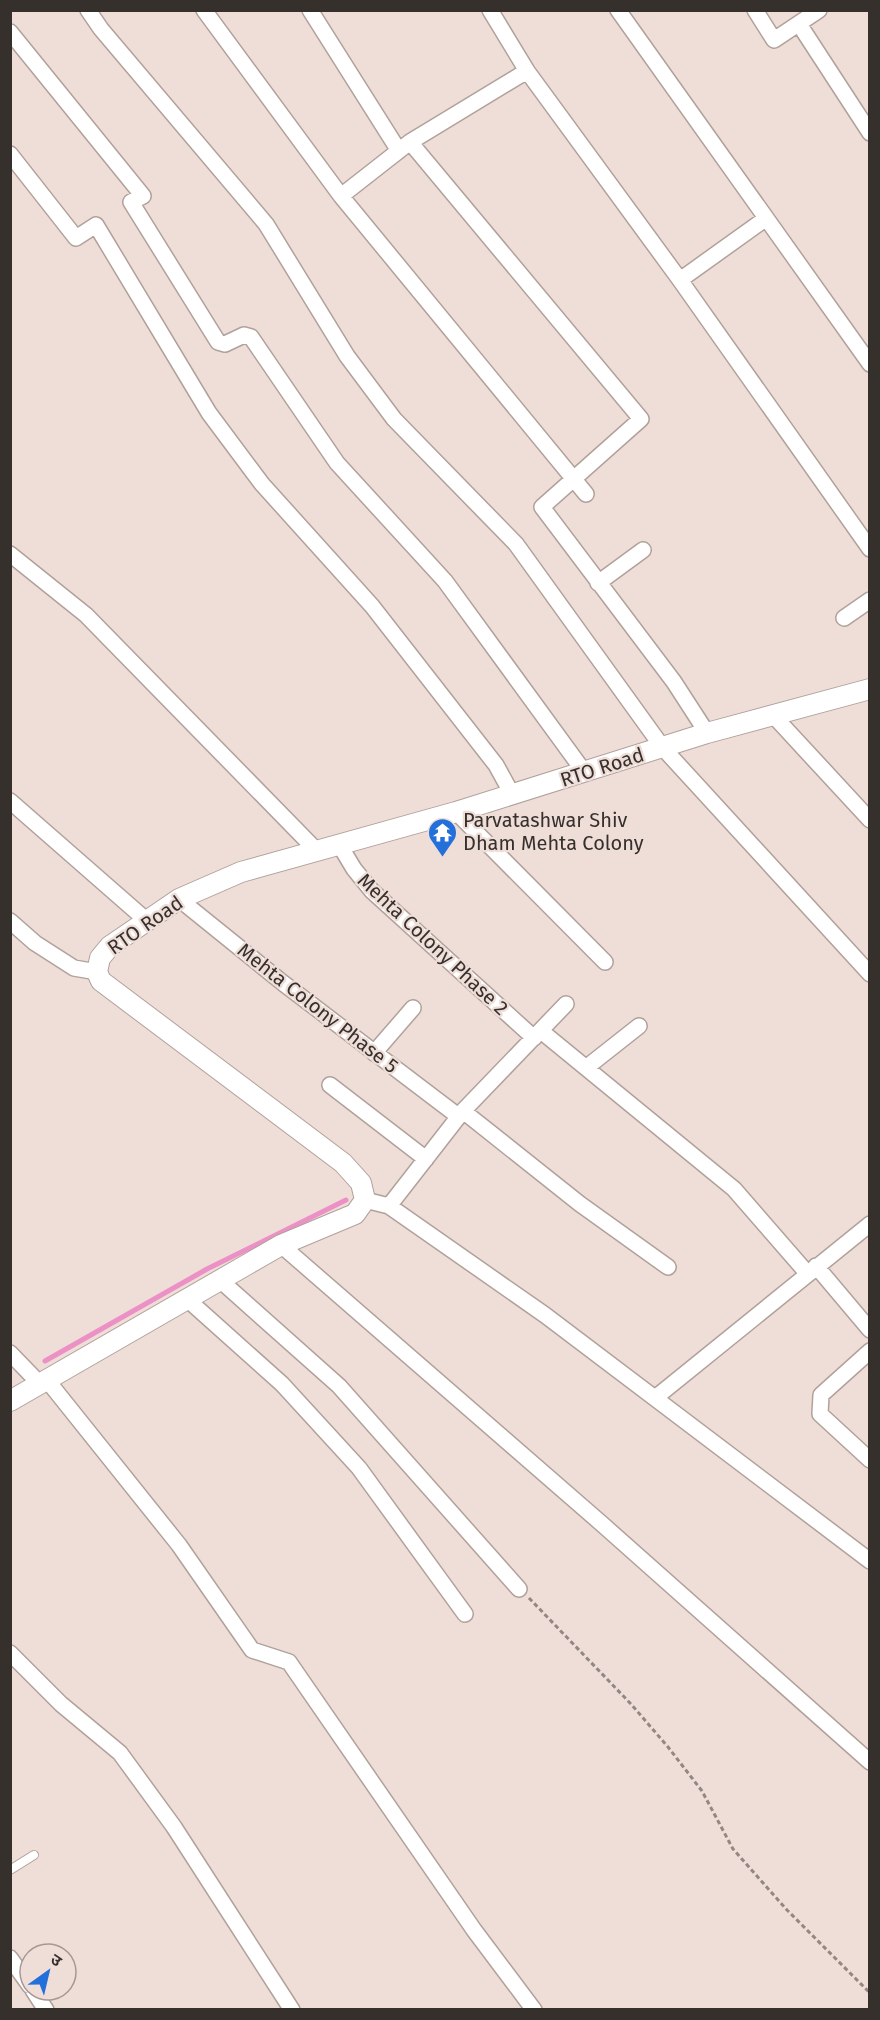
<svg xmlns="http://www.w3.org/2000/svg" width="880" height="2020" font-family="'Fira Sans','Noto Sans Devanagari',sans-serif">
  <rect width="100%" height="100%" fill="#efded8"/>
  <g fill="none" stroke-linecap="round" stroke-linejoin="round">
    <path stroke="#eb91c5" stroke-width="5" d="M45 1361 207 1269 346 1200"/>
    <defs>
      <path id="service" d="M10 1870 34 1855"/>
      <path id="minor" d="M88 10 101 29 266 224 347 356 394 419 516 544 663 748 870 974
        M204 10 341 196 586 494
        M310 10 399 151
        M490 10 527 71 680 280 870 549
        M618 10 870 364
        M755 10 774 40 819 10
        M799 24 870 133
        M10 32 143 196 131 202 218 342 225 344 244 335 251 337 337 463 445 581 585 773
        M410 142 641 419 542 507 674 682 707 733
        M10 154 76 238 96 225 209 413 262 484 372 606 496 765 513 796
        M341 196 410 142 527 71
        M680 280 765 219
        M10 554 86 615 316 850
        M598 583 643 550
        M844 618 870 600
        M772 714 870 820
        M10 801 146 920
        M456 812 605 962
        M339 844 354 869 372 891 534 1038
        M179 899 283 983 458 1116
        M10 921 35 943 74 968 97 972
        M541 1031 734 1189 807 1273
        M374 1053 413 1008
        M587 1067 639 1026
        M330 1085 426 1159
        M463 1111 580 1204 668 1267
        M365 1200 389 1206 545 1315 870 1561
        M389 1206 463 1111 566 1004
        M281 1245 602 1524 870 1762
        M816 1266 870 1330
        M221 1281 339 1386 519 1589
        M187 1299 282 1384 359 1468 465 1614
        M870 1351 821 1395 820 1414 870 1460
        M10 1353 40 1384
        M47 1380 179 1545 252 1650 289 1662 474 1930 534 2010
        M655 1398 870 1224
        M10 1653 61 1704 120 1753 174 1827 292 2010
        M10 1958 30 1986
        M33 1990 46 2010"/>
      <path id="tertiary" d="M10 1401 281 1245 355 1214 365 1200 361 1183 343 1163 101 981 97 972 100 958 110 946 179 899 241 872 456 812 707 733 870 689"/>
    </defs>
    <use href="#service" stroke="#b1a19b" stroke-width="10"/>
    <use href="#minor" stroke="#b1a19b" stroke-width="18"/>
    <use href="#tertiary" stroke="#b1a19b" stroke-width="22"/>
    <path stroke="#938783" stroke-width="3" stroke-dasharray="4.5 3" stroke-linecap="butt" d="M529 1598 631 1704 668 1747 702 1791 733 1849 787 1910 870 1993"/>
    <use href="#service" stroke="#fff" stroke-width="8"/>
    <use href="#minor" stroke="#fff" stroke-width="15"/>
    <use href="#tertiary" stroke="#fff" stroke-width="20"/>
  </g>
  <defs>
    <symbol id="temple-pin" viewBox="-11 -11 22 30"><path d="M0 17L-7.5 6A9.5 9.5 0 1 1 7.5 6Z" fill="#2470db" stroke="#efded8"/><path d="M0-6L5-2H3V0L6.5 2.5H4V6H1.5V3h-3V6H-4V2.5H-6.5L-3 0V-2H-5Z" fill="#fff"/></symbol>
  </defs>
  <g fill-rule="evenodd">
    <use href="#temple-pin" x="426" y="816" width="33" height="45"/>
  </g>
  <g text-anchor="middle" stroke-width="4.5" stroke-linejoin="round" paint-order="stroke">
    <g font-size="20" fill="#36302d" stroke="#efded8">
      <text transform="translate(602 767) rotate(-18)" y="7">RTO Road</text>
      <text transform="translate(145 925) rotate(-35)" y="7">RTO Road</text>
      <text transform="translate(433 944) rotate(43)" y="7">Mehta Colony Phase 2</text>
      <text transform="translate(318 1008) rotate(38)" y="7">Mehta Colony Phase 5</text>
    </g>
    <g font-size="20" fill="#36302d" stroke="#efded8" text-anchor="start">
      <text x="463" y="827">Parvatashwar Shiv<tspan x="463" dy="23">Dham Mehta Colony</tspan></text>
    </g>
  </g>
  <rect width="880" height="2020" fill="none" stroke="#36302d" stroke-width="24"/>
  <g transform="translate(48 1972) rotate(34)"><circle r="28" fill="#efded8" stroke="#a59894" stroke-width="1.5"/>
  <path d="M0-4.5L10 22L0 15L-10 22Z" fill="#2470db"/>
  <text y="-9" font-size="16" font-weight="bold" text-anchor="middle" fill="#36302d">उ</text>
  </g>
</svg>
